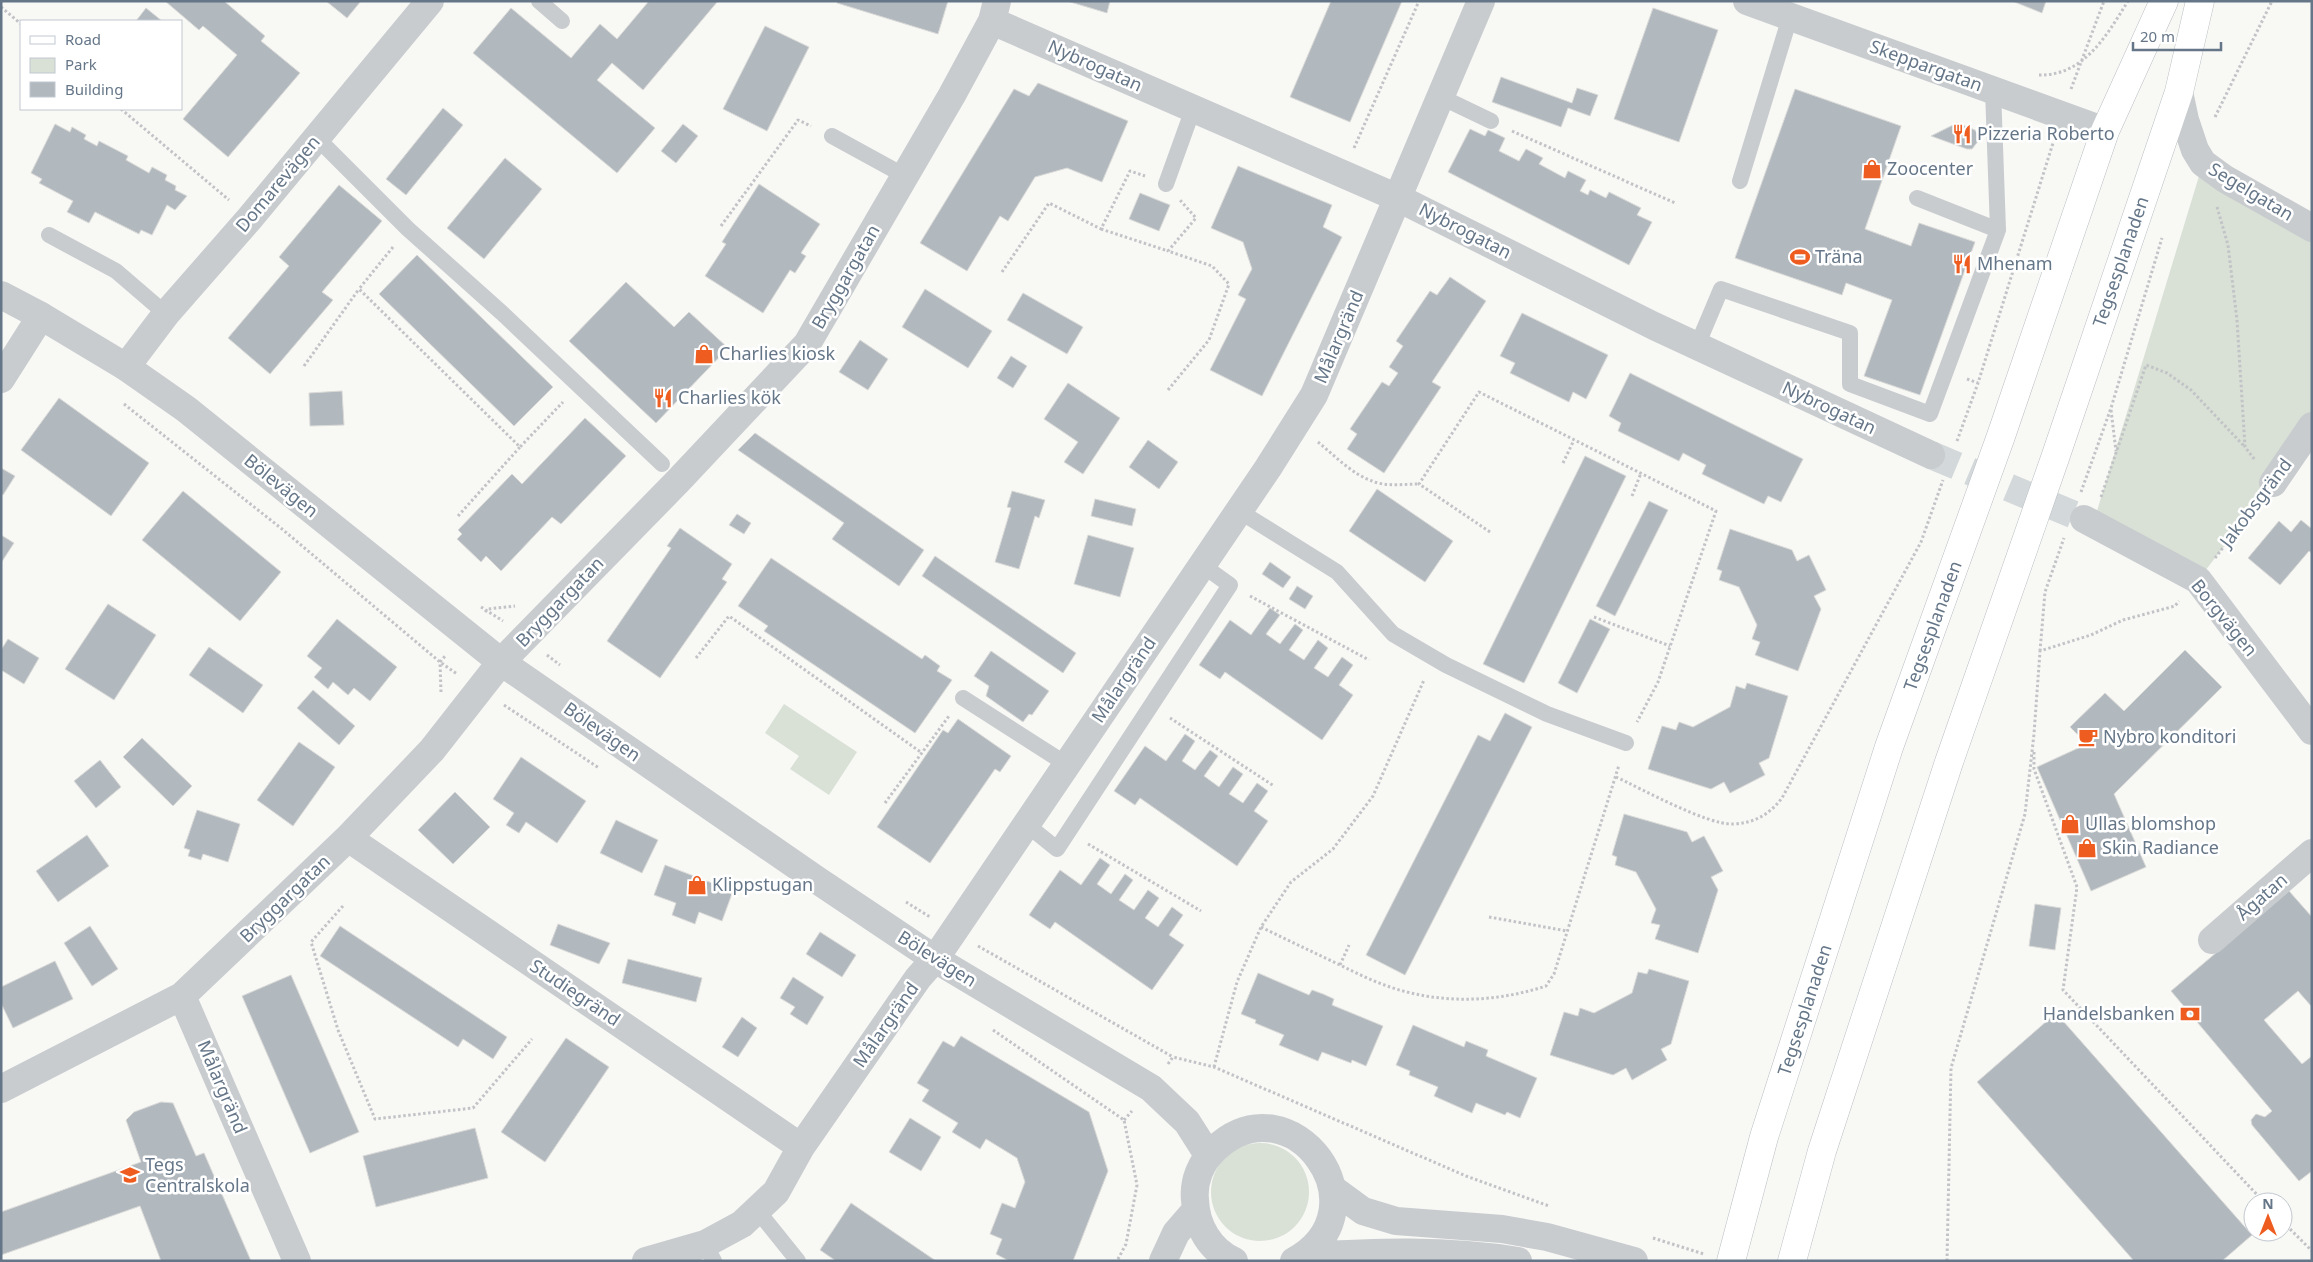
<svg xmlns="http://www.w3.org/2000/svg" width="2313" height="1262" font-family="'Noto Sans',sans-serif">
  <rect width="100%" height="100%" fill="#f8f8f5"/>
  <path fill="#d9e1d6" d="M2203 163 2312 228V426L2273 483 2198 580 2093 524Z
    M784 704 857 752 829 795 790 769 799 756 765 733Z
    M1211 1192a49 49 0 1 1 98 0a49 49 0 1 1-98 0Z"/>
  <path fill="#b1b8be" stroke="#dadad8" d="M165 1H224L265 36 261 41 300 73 228 157 183 119 237 55 203 26 199 30Z
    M326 1H361L347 18Z
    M649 1H718L643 90 612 63 597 80 655 128 617 173 473 53 511 8 571 58 600 24 617 39Z
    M837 1H948L938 34 837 3Z
    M1067 1H1110L1107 13Z
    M1331 1H1402L1350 122 1290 97Z
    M2012 1H2046L2042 13Z
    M146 8 162 21H136Z
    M1653 8 1718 30 1679 142 1614 119Z
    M765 26 809 47 767 131 723 109Z
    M1501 77 1572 103 1577 88 1598 95 1590 116 1568 108 1561 127 1492 102Z
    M1038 83 1128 121 1102 182 1067 168 1035 177 1008 221 1000 216 967 271 920 243 1014 89 1029 96Z
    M1795 89 1901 126 1865 229 1911 246 1919 223 1975 242 1920 395 1864 376 1892 300 1846 283 1842 295 1735 258Z
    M443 108 463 125 406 195 386 179Z
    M1957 123 1975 130 1978 135 1979 140 1972 149H1967L1931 136Z
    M55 124 70 132 72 127 86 135 84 139 97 146 99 141 128 156 126 160 149 173 152 167 167 175 165 180 176 186 175 190 187 196 175 210 167 205 152 235 141 230 139 234 95 212 89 223 67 212 73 201 39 183 42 179 31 173Z
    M683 124 698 136 676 163 661 151Z
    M1470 129 1485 136 1488 130 1505 138 1499 151 1519 161 1526 149 1543 158 1539 164 1565 178 1568 171 1586 180 1580 191 1588 195 1590 190 1606 198 1609 192 1641 208 1637 215 1652 222 1629 265 1448 172Z
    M505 158 542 189 484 259 447 228Z
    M1238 166 1332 205 1323 227 1342 237 1262 396 1210 370 1246 299 1238 295 1252 269 1243 242 1211 228Z
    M759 184 820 224 801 253 806 256 795 273 790 270 763 313 705 276 726 244 722 242Z
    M339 185 382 221 322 292 333 300 270 374 228 338 289 266 279 257Z
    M1140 193 1170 205 1159 231 1129 219Z
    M417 255 553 387 514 426 379 294Z
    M1450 277 1486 301 1432 382 1441 387 1384 473 1347 449 1357 434 1350 429 1382 382 1389 386 1398 373 1389 367 1403 346 1396 341 1430 291 1437 295Z
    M626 282 674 327 689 312 728 348 656 423 569 341Z
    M925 289 992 331 968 368 902 327Z
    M1023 293 1083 327 1067 354 1007 320Z
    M1522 313 1608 355 1586 399 1573 392 1569 402 1510 373 1515 363 1500 356Z
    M860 340 888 359 868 390 839 372Z
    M1011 356 1027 366 1013 388 997 378Z
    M1630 373 1803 459 1781 502 1768 496 1764 504 1702 474 1706 465 1683 453 1679 461 1618 431 1621 423 1609 416Z
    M1068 383 1120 418 1083 474 1064 462 1078 442 1044 419Z
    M342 391 344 425 310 426 309 393Z
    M59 398 149 463 111 516 21 450Z
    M585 418 626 456 561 524 552 517 501 571 486 556 481 562 457 539 462 534 458 530 512 474 522 484Z
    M755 433 924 550 899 586 832 539 844 523 738 450Z
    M1148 440 1178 462 1159 489 1129 467Z
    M1585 456 1626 476 1524 683 1483 664Z
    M1 468 15 476 3 495 1 494Z
    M1377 489 1453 541 1425 582 1349 531Z
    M183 491 281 572 240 621 142 540Z
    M1012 491 1045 500 1039 518 1035 516 1019 569 995 562 1011 508 1007 507Z
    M1095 499 1136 509 1132 526 1091 516Z
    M1649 501 1668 510 1615 616 1596 606Z
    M737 514 751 523 744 534 729 525Z
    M2301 520 2312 529V553L2309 551 2280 585 2248 558 2279 521 2291 532Z
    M680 528 732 564 722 579 727 582 660 678 607 641 671 548 667 546Z
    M1730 529 1792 550 1797 561 1809 555 1826 590 1814 596 1821 609 1798 671 1755 655 1760 642 1752 639 1757 625 1739 587 1719 580 1722 571 1717 569Z
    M1 535 14 543 1 563Z
    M1088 535 1134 548 1120 597 1074 584Z
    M935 556 1076 653 1063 673 922 576Z
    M771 558 922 659 925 655 940 666 937 671 952 680 915 733 764 631 768 626 738 606Z
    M1270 562 1291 577 1283 588 1262 574Z
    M1297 586 1313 596 1305 609 1289 599Z
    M108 604 156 635 114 700 65 669Z
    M1270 608 1280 615 1266 634 1280 644 1295 624 1303 630 1289 650 1304 660 1318 640 1328 648 1314 668 1328 677 1342 657 1353 665 1339 685 1353 695 1322 740 1225 672 1220 679 1199 665 1230 620 1251 635Z
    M337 619 397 667 370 701 354 688 348 695 333 682 328 689 314 677 322 668 307 656Z
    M1590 619 1610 629 1577 693 1558 683Z
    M8 639 39 658 24 684 1 670V650Z
    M209 647 263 685 243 713 189 675Z
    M2185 650 2222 687 2114 794 2146 867 2091 891 2037 767 2087 744 2070 727 2105 693 2124 711Z
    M991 651 1049 691 1032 715 1029 714 1023 722 986 696 989 686 974 676Z
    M1747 683 1788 696 1769 758 1759 763 1765 775 1730 793 1724 782 1711 789 1648 769 1662 726 1676 730 1679 722 1693 727 1730 707 1736 686 1745 689Z
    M313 690 355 726 339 745 297 708Z
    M1505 713 1532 727 1405 975 1366 955 1478 735 1490 741Z
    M958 719 1011 756 1000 772 995 769 930 863 877 827 943 730 948 733Z
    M1185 734 1195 741 1182 761 1195 770 1210 750 1218 756 1204 776 1219 787 1233 767 1243 774 1229 794 1243 803 1257 783 1268 791 1254 811 1268 821 1237 866 1140 798 1135 805 1114 791 1145 746 1166 761Z
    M142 738 192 786 173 806 123 757Z
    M299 742 335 767 293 826 257 800Z
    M521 757 586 801 557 843 526 822 519 833 506 825 514 813 493 799Z
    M100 760 121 787 96 808 74 781Z
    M455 792 490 827 453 864 418 830Z
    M197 810 240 824 228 862 203 854 201 860 188 856 190 850 184 848Z
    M1624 814 1687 832 1692 842 1704 836 1723 871 1711 877 1718 890 1698 953 1655 939 1660 925 1651 923 1656 909 1636 872 1615 865 1617 857 1612 855Z
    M616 820 658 840 642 873 600 853Z
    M87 835 109 866 58 902 36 871Z
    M1100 858 1110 865 1097 884 1111 894 1125 874 1133 880 1119 900 1134 910 1148 890 1159 898 1145 918 1158 927 1172 907 1183 915 1169 935 1184 945 1152 990 1055 922 1050 929 1029 915 1060 870 1081 885Z
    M665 865 733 891 722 921 699 912 695 924 672 915 676 903 654 895Z
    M2289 891 2312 917V1007L2298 991 2264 1020 2302 1064 2312 1056V1171L2299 1181 2252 1125 2251 1120 2256 1114 2265 1117 2272 1111 2171 991Z
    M2035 904 2061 908 2055 950 2029 946Z
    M558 924 610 943 599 964 550 945Z
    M90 926 118 969 92 986 64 943Z
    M340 926 507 1037 493 1059 463 1039 458 1047 320 956Z
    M820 932 856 955 842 977 806 954Z
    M628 959 702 978 696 1002 622 983Z
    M55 961 73 999 13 1028 1 1003V987Z
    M1649 969 1689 981 1671 1044 1661 1049 1667 1060 1632 1080 1626 1068 1613 1075 1550 1055 1564 1012 1578 1016 1580 1008 1594 1013 1632 993 1638 972 1647 974Z
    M1258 973 1309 995 1312 990 1323 994 1334 999 1332 1005 1383 1026 1366 1066 1352 1060 1351 1063 1322 1052 1318 1061 1279 1045 1284 1035 1255 1023 1256 1020 1241 1014Z
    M291 975 359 1132 310 1153 242 996Z
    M793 977 824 997 807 1025 790 1014 795 1007 780 998Z
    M2056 1013 2252 1235 2222 1261H2134L1977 1082Z
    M742 1017 757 1028 738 1057 722 1047Z
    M1413 1025 1464 1047 1466 1041 1488 1050 1486 1056 1537 1078 1520 1118 1507 1112 1505 1115 1476 1103 1472 1113 1434 1096 1438 1087 1409 1075 1410 1071 1396 1065Z
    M961 1036 1089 1112 1108 1171 1073 1261H1009L996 1254 1002 1239 990 1234 1002 1203 1015 1208 1025 1182 1017 1158 986 1139 980 1149 952 1132 958 1123 922 1101 929 1090 917 1083 943 1041 954 1047Z
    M566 1038 609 1067 545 1162 501 1132Z
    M161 1102 173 1103 196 1156 204 1153 251 1261H161L140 1206 1 1255V1212L141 1162 126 1120 134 1112Z
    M910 1118 941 1137 921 1171 889 1152Z
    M475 1128 488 1178 376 1207 363 1156Z
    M851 1203 936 1261H836L820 1250Z"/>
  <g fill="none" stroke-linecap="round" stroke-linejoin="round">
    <path stroke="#d3d8da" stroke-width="28" stroke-dasharray="28 14" stroke-linecap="butt" d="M1931 455 2084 519"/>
    <defs>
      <path id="secondary" d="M1731 1261 1764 1137 1889 747 2001 436 2105 131 2164 1
        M1792 1261 1822 1151 1949 762 2055 458 2179 92 2200 1"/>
    </defs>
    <use href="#secondary" stroke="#babfc4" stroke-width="29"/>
    <path stroke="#c1c3c6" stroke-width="3" stroke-dasharray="2.5 2.5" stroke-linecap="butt" d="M1 7 21 24
      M2039 75C2084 76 2107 35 2128 1
      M2071 89 2104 1
      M121 109 229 200
      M2215 117 2272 1
      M1512 131 1675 203
      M1354 148 1419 1
      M2217 207 2228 245 2237 320 2245 447 2255 460
      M721 226 798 120 811 126
      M1101 229 1168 251
      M393 247 359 289 520 447 563 402
      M1002 272 1049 203 1101 229 1130 171 1145 176
      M304 366 359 289
      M1967 379 1978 383
      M1168 390 1209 340 1229 284 1212 266 1168 251 1196 218 1180 200
      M124 404 282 529 440 662 457 674
      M2111 410 2116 451
      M1957 441 1978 383 2053 143
      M1318 442C1335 456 1352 474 1372 481 1386 487 1404 484 1419 484
      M1563 463 1574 440
      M2081 492 2111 408 2162 238
      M1632 496 1641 473
      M2101 497 2146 365 2167 373 2191 390 2244 446
      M458 516 520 447
      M1490 532 1419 484 1479 392 1716 511 1658 682 1637 722
      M2215 558 2255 506
      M1250 596 1369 660
      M481 607 503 621
      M485 612 488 609 515 606
      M1594 617 1670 646
      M2040 651 2045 592 2064 538
      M547 655 560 665
      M696 658 729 616 922 753
      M441 692 440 662 446 655
      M504 705 599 768
      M1170 718 1274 786
      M2034 752V769L2077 887 2063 990 2264 1202
      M1616 777C1642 789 1707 825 1733 824 1754 823 1769 815 1782 798L1921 542 1943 480
      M885 803 949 716
      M1088 844 1201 911
      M906 902 930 917
      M343 906 311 942 338 1030 375 1119 473 1108 532 1039
      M1489 917 1567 931
      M1261 927C1287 940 1313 952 1340 965 1360 975 1381 985 1403 991 1450 1004 1500 1001 1546 986L1554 974 1619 765
      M978 946 1173 1057
      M1340 965 1349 945
      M993 1030 1124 1120 1137 1185 1126 1244 1117 1261
      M1168 1064 1173 1057 1214 1067 1466 1176 1549 1206
      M1214 1067 1237 982 1261 927 1291 882 1333 849 1373 796 1424 680
      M1124 1120 1132 1111
      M2283 1222 2312 1251
      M1653 1238 1704 1254
      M1947 1261 1951 1068 2025 814 2034 734 2040 651 2091 635 2123 620 2175 606 2179 601"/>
    <path stroke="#c8cccf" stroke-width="16" d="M539 1 562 21
      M1993 90 1998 230
      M1441 97 1491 121
      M832 136 905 176
      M317 138 408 229 502 313 662 464
      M1740 181 1790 17
      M1166 184 1193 109
      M49 235 116 271 166 314
      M1697 346 1721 289 1850 333V384L1930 414 1998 230 1917 198
      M1239 511 1337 572 1393 634 1446 665 1547 714 1626 743
      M963 698 1066 764
      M1026 824 1057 849 1230 585 1202 565
      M757 1210 798 1261
      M705 1244 714 1261"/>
    <path stroke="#c8cccf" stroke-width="28" d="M1747 1 2105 131
      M992 21 1398 198 1654 326 1931 455
      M2179 92 2185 120 2195 150 2203 163 2225 179 2312 228
      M126 367 166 314 250 218 430 1
      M1 379 41 316
      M2273 483 2312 426
      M2084 519 2198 580 2312 731
      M348 838 801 1147
      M2212 940 2312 853
      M182 996 297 1261
      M1 1089 182 996 348 838 432 750 501 662 678 481 807 344 952 95 992 21 997 1
      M646 1261 705 1244 742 1224 776 1192 801 1147 918 978 935 959 1268 468 1314 395 1481 1"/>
    <path stroke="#c8cccf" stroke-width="28" d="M1 295 41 316 126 367 186 409 501 662 817 880 935 959 1151 1088 1187 1122 1208 1155
      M1333 1189 1363 1211 1396 1221 1502 1229 1547 1237 1634 1261
      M1303 1256C1376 1252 1445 1249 1518 1261
      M1163 1261 1176 1233 1195 1211
      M1234 1261C1210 1250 1196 1226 1195 1200 1193 1181 1201 1162 1215 1149 1291 1077 1389 1209 1294 1261"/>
    <use href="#secondary" stroke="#fff" stroke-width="28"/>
  </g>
  <defs>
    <symbol id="restaurant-bare" viewBox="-9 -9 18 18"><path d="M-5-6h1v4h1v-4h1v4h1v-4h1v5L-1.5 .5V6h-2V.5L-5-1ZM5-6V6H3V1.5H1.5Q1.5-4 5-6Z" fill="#ee5d1f" stroke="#fff" stroke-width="2.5" paint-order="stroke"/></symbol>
    <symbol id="shop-bare" viewBox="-9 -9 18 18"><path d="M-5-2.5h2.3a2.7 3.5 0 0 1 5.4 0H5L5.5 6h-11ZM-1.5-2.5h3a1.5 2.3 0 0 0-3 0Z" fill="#ee5d1f" stroke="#fff" stroke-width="2.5" paint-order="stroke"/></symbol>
    <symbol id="stadium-bare" viewBox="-9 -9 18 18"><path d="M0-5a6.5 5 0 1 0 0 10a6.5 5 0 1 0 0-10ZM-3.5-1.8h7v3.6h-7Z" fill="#ee5d1f" stroke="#fff" stroke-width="2.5" paint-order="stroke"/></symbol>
    <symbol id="cafe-bare" viewBox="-9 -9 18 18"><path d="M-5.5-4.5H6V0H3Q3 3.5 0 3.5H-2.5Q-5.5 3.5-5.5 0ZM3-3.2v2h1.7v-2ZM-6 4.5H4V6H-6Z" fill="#ee5d1f" stroke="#fff" stroke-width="2.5" paint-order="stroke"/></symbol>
    <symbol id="bank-bare" viewBox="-9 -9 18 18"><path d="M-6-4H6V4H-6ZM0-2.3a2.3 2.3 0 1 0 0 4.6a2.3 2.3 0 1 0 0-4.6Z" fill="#ee5d1f" stroke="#fff" stroke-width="2.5" paint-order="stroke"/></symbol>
    <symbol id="school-bare" viewBox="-9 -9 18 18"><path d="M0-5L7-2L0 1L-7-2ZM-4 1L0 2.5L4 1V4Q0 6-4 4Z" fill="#ee5d1f" stroke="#fff" stroke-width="2.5" paint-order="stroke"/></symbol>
  </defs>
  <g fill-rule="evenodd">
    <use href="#restaurant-bare" x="1948" y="120" width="28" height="28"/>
    <use href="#shop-bare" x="1858" y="155" width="28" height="28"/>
    <use href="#stadium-bare" x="1786" y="243" width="28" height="28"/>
    <use href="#restaurant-bare" x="1948" y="250" width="28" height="28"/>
    <use href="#shop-bare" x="690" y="340" width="28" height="28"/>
    <use href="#restaurant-bare" x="649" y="384" width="28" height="28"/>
    <use href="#cafe-bare" x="2074" y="723" width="28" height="28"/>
    <use href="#shop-bare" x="2056" y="810" width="28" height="28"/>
    <use href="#shop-bare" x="2073" y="834" width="28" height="28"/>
    <use href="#shop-bare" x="683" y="871" width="28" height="28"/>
    <use href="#bank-bare" x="2176" y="1000" width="28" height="28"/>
    <use href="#school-bare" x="116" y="1161" width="28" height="28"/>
  </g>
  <g text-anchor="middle" stroke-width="5" stroke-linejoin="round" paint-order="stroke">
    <g font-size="18" fill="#657688" stroke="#fff">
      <text transform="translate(1095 66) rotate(24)" y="6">Nybrogatan</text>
      <text transform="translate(1926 66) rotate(20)" y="6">Skeppargatan</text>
      <text transform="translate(278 184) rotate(-50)" y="6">Domarevägen</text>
      <text transform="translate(2251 192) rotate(31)" y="6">Segelgatan</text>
      <text transform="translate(1465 231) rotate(27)" y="6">Nybrogatan</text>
      <text transform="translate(2121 262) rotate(-71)" y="6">Tegsesplanaden</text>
      <text transform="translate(846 277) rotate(-60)" y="6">Bryggargatan</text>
      <text transform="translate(1339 337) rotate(-67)" y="6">Målargränd</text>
      <text transform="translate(1829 408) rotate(25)" y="6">Nybrogatan</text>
      <text transform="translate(281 486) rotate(39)" y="6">Bölevägen</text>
      <text transform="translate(2256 503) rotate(-53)" y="6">Jakobsgränd</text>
      <text transform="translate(560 602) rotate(-46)" y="6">Bryggargatan</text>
      <text transform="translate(2224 618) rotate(51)" y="6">Borgvägen</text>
      <text transform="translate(1933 626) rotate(-70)" y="6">Tegsesplanaden</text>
      <text transform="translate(1124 680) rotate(-56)" y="6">Målargränd</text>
      <text transform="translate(602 732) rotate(35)" y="6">Bölevägen</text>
      <text transform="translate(2262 897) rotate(-41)" y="6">Ågatan</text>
      <text transform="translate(285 899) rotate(-44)" y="6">Bryggargatan</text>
      <text transform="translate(937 959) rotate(32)" y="6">Bölevägen</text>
      <text transform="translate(575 993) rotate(34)" y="6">Studiegränd</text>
      <text transform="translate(1805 1010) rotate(-72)" y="6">Tegsesplanaden</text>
      <text transform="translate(886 1025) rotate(-55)" y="6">Målargränd</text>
      <text transform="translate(222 1087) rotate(67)" y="6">Målargränd</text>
    </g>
    <g font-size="18" fill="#657688" stroke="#fff" text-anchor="start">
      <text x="1977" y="140">Pizzeria Roberto</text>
      <text x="1887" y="175">Zoocenter</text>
      <text x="1815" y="263">Träna</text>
      <text x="1977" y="270">Mhenam</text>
      <text x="719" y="360">Charlies kiosk</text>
      <text x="678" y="404">Charlies kök</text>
      <text x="2103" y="743">Nybro konditori</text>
      <text x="2085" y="830">Ullas blomshop</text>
      <text x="2102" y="854">Skin Radiance</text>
      <text x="712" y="891">Klippstugan</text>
      <text x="2175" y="1020" text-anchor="end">Handelsbanken</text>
      <text x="145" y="1171">Tegs<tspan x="145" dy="21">Centralskola</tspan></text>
    </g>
  </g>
  <rect width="2313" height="1262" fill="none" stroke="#657688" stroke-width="5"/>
  <rect x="20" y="20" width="162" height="90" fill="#ffffff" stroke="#c1c8cf"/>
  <rect x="30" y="36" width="25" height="8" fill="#ffffff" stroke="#c1c8cf"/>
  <text x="65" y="45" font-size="15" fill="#657688">Road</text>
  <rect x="30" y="58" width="25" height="15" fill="#d9e1d6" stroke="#c1c8cf"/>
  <text x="65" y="70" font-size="15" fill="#657688">Park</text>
  <rect x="30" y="82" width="25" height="15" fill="#b1b8be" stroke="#c1c8cf"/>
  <text x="65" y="95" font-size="15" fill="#657688">Building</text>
  <g transform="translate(2268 1217)"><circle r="24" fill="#ffffff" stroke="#c1c8cf"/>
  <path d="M0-4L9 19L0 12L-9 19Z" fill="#ee5d1f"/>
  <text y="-8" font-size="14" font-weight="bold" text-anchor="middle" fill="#657688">N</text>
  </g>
  <path d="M2133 42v8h88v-8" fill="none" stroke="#657688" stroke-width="2.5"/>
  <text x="2140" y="42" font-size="15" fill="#657688" stroke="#ffffff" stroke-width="4" paint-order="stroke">20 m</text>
</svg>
